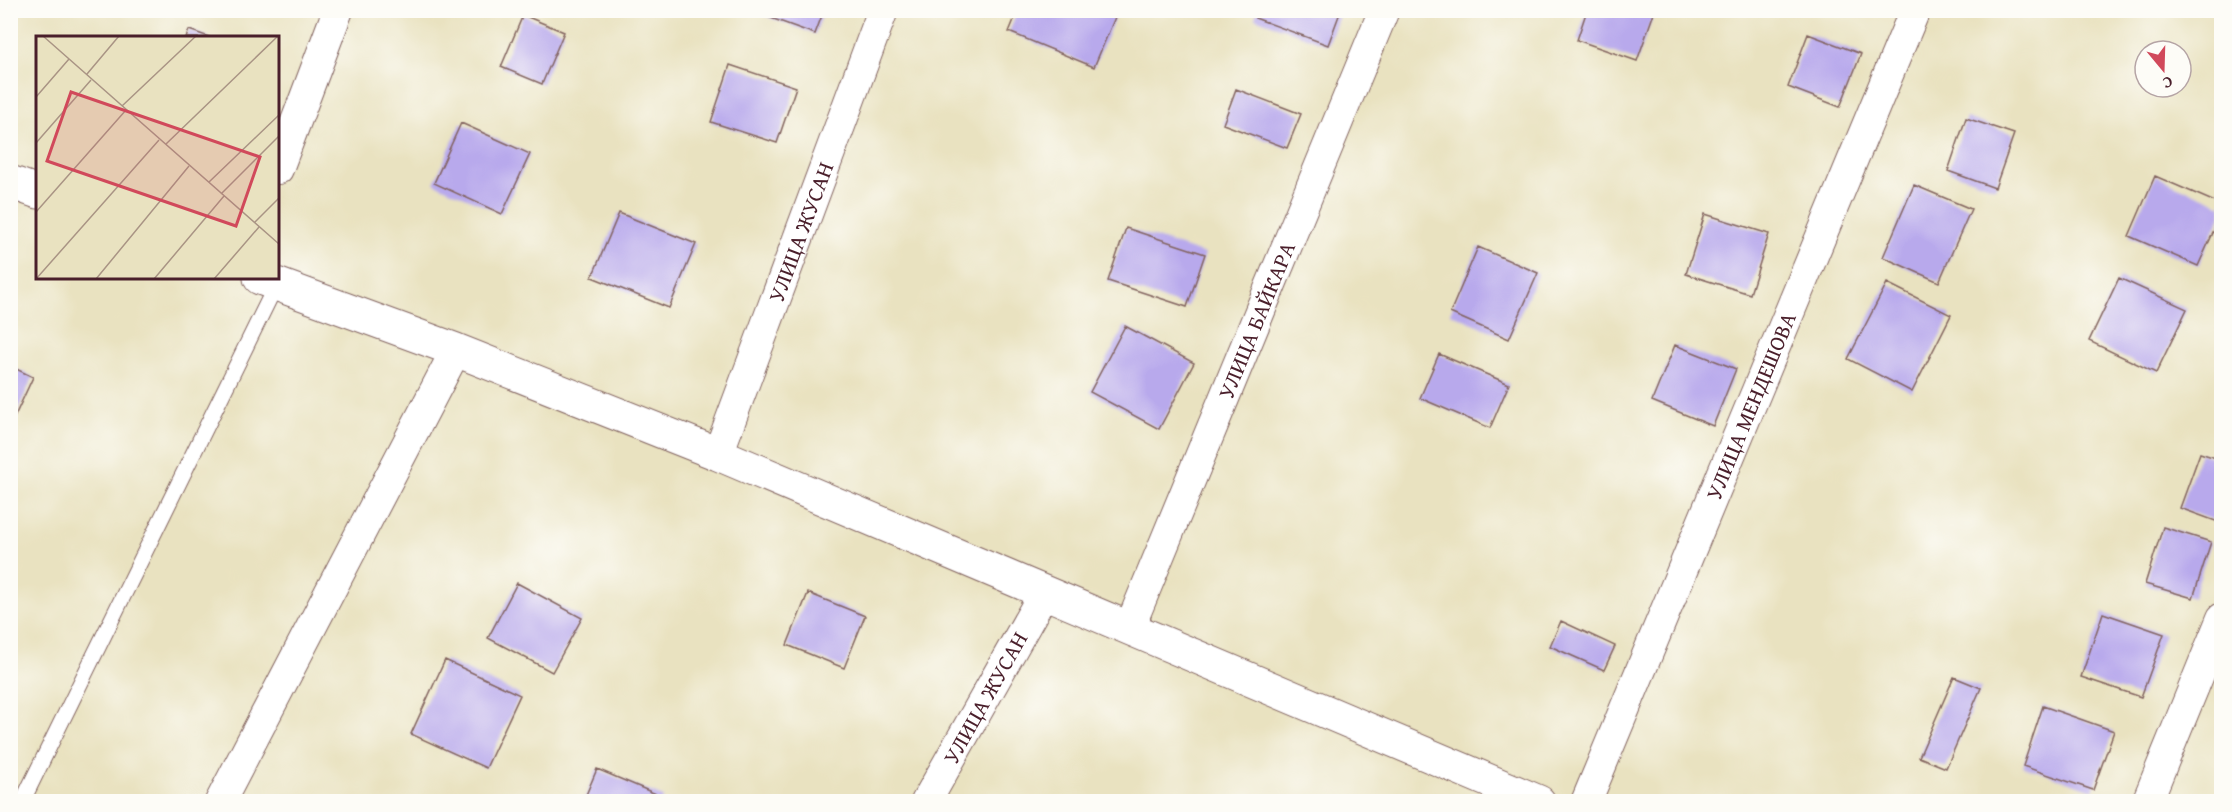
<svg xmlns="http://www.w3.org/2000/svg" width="2232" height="812" font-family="'Gentium Book Plus',serif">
  <rect width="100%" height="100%" fill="#fdfcf7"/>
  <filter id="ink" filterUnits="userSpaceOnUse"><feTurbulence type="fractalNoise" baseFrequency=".0167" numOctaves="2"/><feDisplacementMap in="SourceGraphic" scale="12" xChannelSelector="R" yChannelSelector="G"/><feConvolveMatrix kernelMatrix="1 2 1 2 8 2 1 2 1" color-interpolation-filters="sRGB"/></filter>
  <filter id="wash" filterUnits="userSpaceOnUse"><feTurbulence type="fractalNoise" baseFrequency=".008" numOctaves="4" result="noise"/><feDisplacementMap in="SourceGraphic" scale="24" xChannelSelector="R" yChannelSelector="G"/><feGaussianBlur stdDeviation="1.35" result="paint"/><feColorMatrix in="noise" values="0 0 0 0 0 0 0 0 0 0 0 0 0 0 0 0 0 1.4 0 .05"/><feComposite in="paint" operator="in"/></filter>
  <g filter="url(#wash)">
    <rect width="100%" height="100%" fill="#e9e2c0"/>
    <g id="blocks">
      <path fill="#b8a9ec" d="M757 10H824L815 34 757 13Z
        M1018 10H1118L1094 67 1009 32Z
        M1258 10H1341L1328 45 1255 18Z
        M1587 10H1655L1637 61 1577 40Z
        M523 15 564 32 542 84 501 67Z
        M189 30 209 37V38H186Z
        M1808 34 1861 54 1840 107 1788 87Z
        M730 65 796 87 777 143 711 122Z
        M1236 89 1301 114 1287 148 1223 124Z
        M1966 118 2014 134 1995 188 1948 171Z
        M461 123 530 154 502 214 434 183Z
        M2155 176 2222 205V213L2198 266 2129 236Z
        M1914 185 1971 209 1939 282 1883 257Z
        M619 213 696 244 669 308 592 277Z
        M1705 214 1769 234 1750 294 1686 274Z
        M1126 228 1205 254 1187 307 1108 281Z
        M1478 247 1538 273 1509 339 1450 313Z
        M2119 278 2187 309 2156 373 2089 341Z
        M1887 283 1951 315 1912 392 1848 359Z
        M1125 326 1194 363 1159 429 1090 392Z
        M1675 345 1736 369 1713 426 1652 401Z
        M1439 354 1509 384 1490 428 1420 398Z
        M10 366 33 377 14 418 10 416Z
        M2200 453 2222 460 2221 523 2180 508Z
        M2163 527 2211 542 2193 598 2145 584Z
        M517 583 582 618 552 672 488 638Z
        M808 593 865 616 844 668 787 645Z
        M2103 613 2164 634 2141 697 2081 677Z
        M1561 621 1615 646 1604 670 1550 646Z
        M445 660 520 695 486 768 411 734Z
        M1954 677 1981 688 1946 768 1919 757Z
        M2043 706 2114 731 2093 790 2023 766Z
        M597 769 663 797 662 802H583Z"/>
    </g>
  </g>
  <g filter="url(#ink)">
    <use href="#blocks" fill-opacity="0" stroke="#82635f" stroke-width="1.5"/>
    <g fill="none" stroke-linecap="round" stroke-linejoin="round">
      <defs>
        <path id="lane" d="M22 802 277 283"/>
        <g id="street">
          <path d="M278 169 338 10"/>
          <path id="s1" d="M718 454 883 10"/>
          <path id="s2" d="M1129 629 1384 10"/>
          <path d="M220 802 456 350"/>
          <path id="s3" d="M926 802 1044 593"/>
          <path id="s4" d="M1586 802 1915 10"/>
          <path d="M2147 802 2222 618"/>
        </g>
        <path id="secondary" d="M10 182 38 192
          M260 278 456 350 718 454 1539 802"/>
      </defs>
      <use href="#lane" stroke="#82635f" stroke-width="17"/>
      <use href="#street" stroke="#82635f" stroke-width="32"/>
      <use href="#secondary" stroke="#82635f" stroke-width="35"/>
      <use href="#lane" stroke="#fff" stroke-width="15"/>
      <use href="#street" stroke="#fff" stroke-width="30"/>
      <use href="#secondary" stroke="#fff" stroke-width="33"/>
    </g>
  </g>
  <g text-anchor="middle" stroke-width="5" stroke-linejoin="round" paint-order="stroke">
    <g font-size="22" fill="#4a1f2b" stroke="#fdfcf7">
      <text dy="8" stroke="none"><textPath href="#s1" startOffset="237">УЛИЦА ЖУСАН</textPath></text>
      <text dy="8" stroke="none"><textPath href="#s2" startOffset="334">УЛИЦА БАЙКАРА</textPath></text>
      <text dy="8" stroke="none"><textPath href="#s4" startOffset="429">УЛИЦА МЕНДЕШОВА</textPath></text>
      <text dy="8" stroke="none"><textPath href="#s3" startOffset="120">УЛИЦА ЖУСАН</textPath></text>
    </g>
  </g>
  <g transform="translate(36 36)">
    <rect width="243" height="243" fill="#e9e2c0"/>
    <path fill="none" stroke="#a99484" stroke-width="1.5" d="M7 0 243 208M51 38 83 0M0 61 33 23M86 70 160 0M0 107 55 44M130 108 242 0M173 146 243 79M185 158 243 100M0 176 90 74M219 186 243 162M0 243 123 104M60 243 153 130M118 243 188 160M178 243 223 191"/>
    <path fill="#d1495b" fill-opacity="0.15" stroke="#d1495b" stroke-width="3" d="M35 56 224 121 200 190 11 125Z"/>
    <rect width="243" height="243" fill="none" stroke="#4a1f2b" stroke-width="3"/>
  </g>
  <rect width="2232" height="812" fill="none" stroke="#fdfcf7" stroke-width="36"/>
  <g transform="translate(2163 69) rotate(161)"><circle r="28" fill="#fdfcf7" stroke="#b5a4a5" stroke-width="1.5"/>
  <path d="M0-4.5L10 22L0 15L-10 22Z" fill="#d1495b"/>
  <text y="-9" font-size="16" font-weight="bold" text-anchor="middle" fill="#4a1f2b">С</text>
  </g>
</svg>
